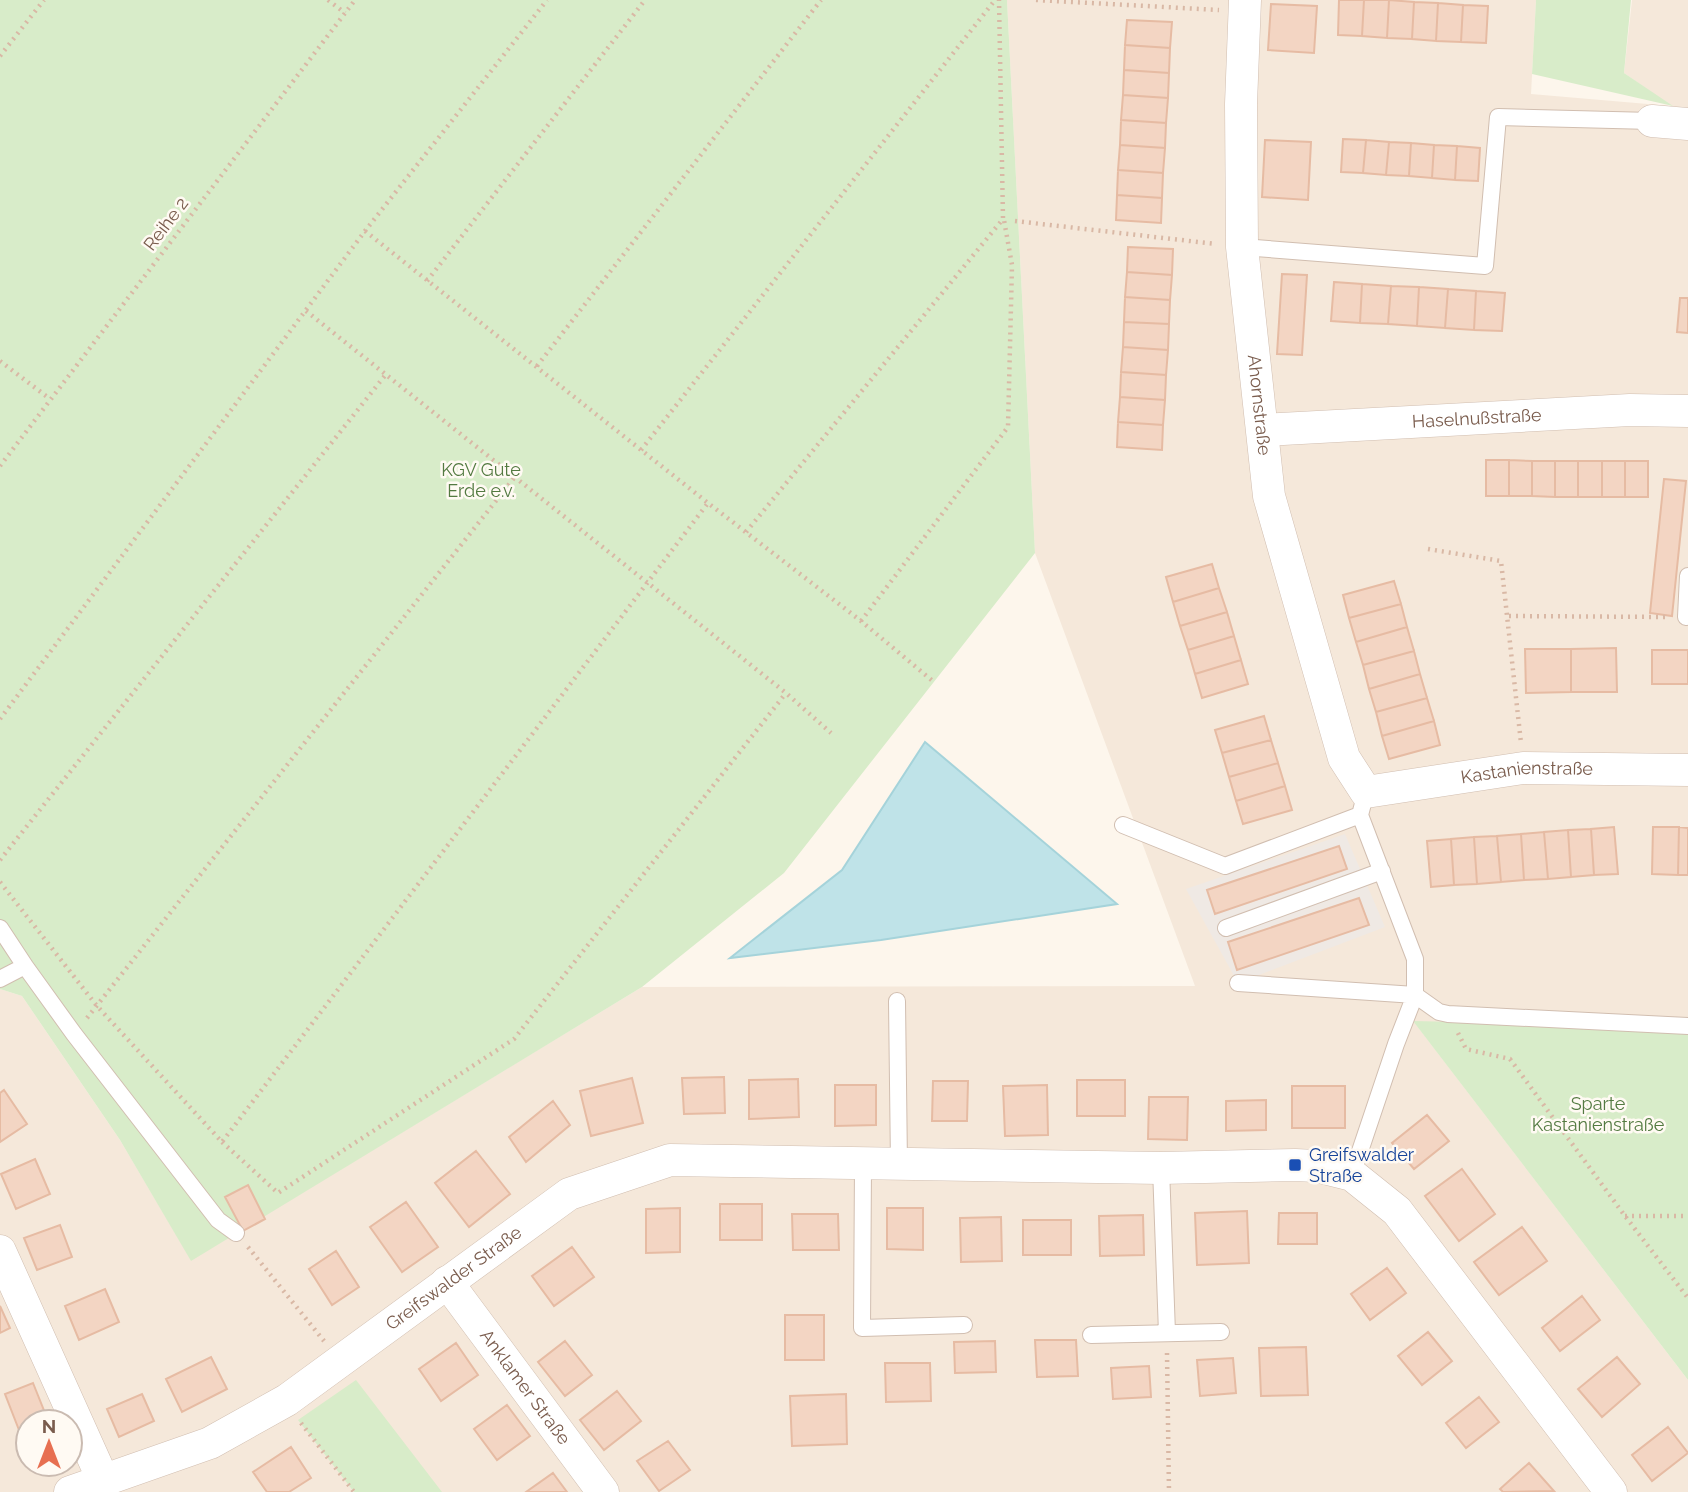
<svg xmlns="http://www.w3.org/2000/svg" width="1688" height="1492" font-family="Raleway,sans-serif">
  <rect width="100%" height="100%" fill="#fdf6ec"/>
  <path fill="#f5e8da" fill-rule="evenodd" d="M1007 0H1536L1531 94 1671 106 1624 73 1632 0H1688V1027L1414 1022 1688 1380V1492H0V989L22 996 120 1140 191 1260 642 987 1195 986 1035 553ZM28 1422H70V1464H28Z"/>
  <path fill="#efe9e4" d="M1345 834 1385 927 1238 983 1186 889Z"/>
  <path fill="#d8ecc9" d="M0 0H1007L1035 553 784 873 642 987 191 1261 120 1140 22 996 0 989Z
    M1536 0H1631L1624 73 1673 106 1532 74Z
    M1413 1021 1688 1027V1380Z
    M356 1380 442 1492H354L298 1420Z"/>
  <path fill="#bfe3e8" stroke="#a5d3da" stroke-width="2" d="M925 742 1117 904 881 940 730 958 842 870Z"/>
  <path fill="#f3d5c3" stroke="#e6bba3" stroke-width="2" d="M1339 0H1364L1362 36 1338 35Z
    M1364 0H1389L1387 38 1362 36Z
    M1389 0 1414 2 1412 39 1387 38Z
    M1414 2 1438 3 1436 41 1412 39Z
    M1438 3 1463 5 1461 42 1436 41Z
    M1271 4 1317 6 1314 53 1268 50Z
    M1463 5 1488 6 1486 43 1461 42Z
    M1127 20 1172 22 1170 48 1125 45Z
    M1125 45 1170 48 1169 73 1124 70Z
    M1124 70 1169 73 1168 98 1123 95Z
    M1123 95 1168 98 1166 123 1121 120Z
    M1121 120 1166 123 1165 148 1120 145Z
    M1343 139 1366 140 1363 173 1341 172Z
    M1265 140 1311 142 1308 200 1262 197Z
    M1366 140 1389 142 1386 175 1363 173Z
    M1389 142 1411 143 1409 176 1386 175Z
    M1411 143 1434 145 1432 178 1409 176Z
    M1120 145 1165 148 1163 173 1118 170Z
    M1434 145 1457 146 1455 180 1432 178Z
    M1457 146 1480 148 1478 181 1455 180Z
    M1118 170 1163 173 1162 198 1117 195Z
    M1117 195 1162 198 1161 223 1116 220Z
    M1128 247 1173 249 1172 275 1127 272Z
    M1127 272 1172 275 1170 300 1125 297Z
    M1282 274 1307 275 1302 355 1277 354Z
    M1334 282 1362 284 1360 323 1331 321Z
    M1362 284 1391 286 1388 324 1360 323Z
    M1391 286 1419 287 1417 326 1388 324Z
    M1419 287 1448 289 1445 328 1417 326Z
    M1448 289 1476 291 1474 330 1445 328Z
    M1476 291 1505 293 1502 331 1474 330Z
    M1125 297 1170 300 1169 324 1124 322Z
    M1680 298H1688V333L1677 332Z
    M1124 322 1169 324 1168 350 1123 347Z
    M1123 347 1168 350 1166 375 1121 372Z
    M1121 372 1166 375 1165 400 1120 397Z
    M1120 397 1165 400 1163 425 1118 422Z
    M1118 422 1163 425 1162 450 1117 447Z
    M1486 460H1509V496H1486Z
    M1509 460 1532 461V496H1509Z
    M1532 461H1555V497L1532 496Z
    M1555 461H1578V497H1555Z
    M1578 461H1602V497H1578Z
    M1602 461H1625V497H1602Z
    M1625 461H1648V497H1625Z
    M1664 479 1686 481 1672 616 1650 613Z
    M1212 564 1219 588 1173 602 1166 577Z
    M1394 581 1401 604 1349 618 1343 595Z
    M1219 588 1227 612 1180 626 1173 602Z
    M1401 604 1407 627 1356 642 1349 618Z
    M1227 612 1234 636 1188 650 1180 626Z
    M1407 627 1414 651 1363 665 1356 642Z
    M1234 636 1241 660 1195 674 1188 650Z
    M1616 648 1617 692H1571V649Z
    M1525 649H1571V692L1526 693Z
    M1652 650H1688V684H1652Z
    M1414 651 1420 674 1369 689 1363 665Z
    M1241 660 1248 684 1202 698 1195 674Z
    M1420 674 1427 698 1376 712 1369 689Z
    M1427 698 1434 721 1382 736 1376 712Z
    M1264 716 1271 740 1222 753 1215 730Z
    M1434 721 1440 745 1389 759 1382 736Z
    M1271 740 1278 763 1229 777 1222 753Z
    M1278 763 1285 786 1236 801 1229 777Z
    M1285 786 1292 810 1243 824 1236 801Z
    M1614 827 1618 874 1594 875 1591 829Z
    M1653 827H1679L1678 875 1652 874Z
    M1679 827 1688 828V875H1678Z
    M1591 829 1594 875 1571 877 1568 830Z
    M1568 830 1571 877 1548 879 1544 832Z
    M1544 832 1548 879 1524 880 1521 834Z
    M1521 834 1524 880 1501 882 1497 836Z
    M1497 836 1501 882 1477 884 1474 837Z
    M1474 837 1477 884 1454 885 1451 839Z
    M1451 839 1454 885 1431 887 1427 841Z
    M1339 846 1347 869 1215 914 1207 890Z
    M1359 898 1369 925 1237 970 1228 942Z
    M724 1077 725 1113 684 1114 682 1078Z
    M632 1078 643 1123 591 1136 580 1091Z
    M798 1079 799 1117 749 1119V1080Z
    M1077 1080H1125V1116H1077Z
    M933 1081H968L967 1121H932Z
    M835 1085H876V1125L835 1126Z
    M1047 1085 1048 1135 1005 1136 1003 1086Z
    M1292 1086H1345V1128H1292Z
    M4 1090 27 1124 0 1142V1093Z
    M1149 1097H1188L1187 1140 1148 1139Z
    M1266 1100V1130L1226 1131V1101Z
    M553 1101 570 1125 526 1162 509 1137Z
    M1427 1115 1449 1141 1414 1169 1392 1143Z
    M476 1151 510 1194 469 1227 435 1183Z
    M35 1159 50 1194 16 1209 1 1174Z
    M1462 1169 1495 1214 1459 1241 1425 1196Z
    M248 1185 265 1219 243 1231 225 1197Z
    M406 1202 438 1247 402 1272 370 1227Z
    M720 1204H762V1240H720Z
    M680 1208V1252L646 1253V1209Z
    M887 1208H923V1250L887 1249Z
    M1247 1211 1249 1263 1197 1265 1195 1213Z
    M1279 1213H1317V1244H1278Z
    M792 1214H838L839 1250H793Z
    M1143 1215 1144 1255 1100 1256 1099 1216Z
    M1001 1217 1002 1261 961 1262 960 1218Z
    M1023 1220H1071V1255H1023Z
    M60 1225 72 1257 37 1270 24 1238Z
    M1522 1227 1547 1261 1499 1295 1474 1262Z
    M572 1247 594 1277 554 1306 532 1276Z
    M336 1251 359 1287 332 1305 309 1269Z
    M1387 1268 1406 1293 1370 1320 1351 1294Z
    M105 1289 119 1322 79 1340 65 1306Z
    M1582 1296 1600 1320 1560 1351 1542 1328Z
    M0 1306 10 1328 0 1333Z
    M785 1315H824V1360H785Z
    M1428 1332 1452 1361 1422 1385 1398 1356Z
    M1035 1340H1076L1078 1376 1037 1377Z
    M565 1341 592 1375 565 1396 538 1362Z
    M995 1341 996 1372 955 1373 954 1342Z
    M456 1343 478 1375 441 1401 419 1369Z
    M1306 1347 1308 1395 1261 1396 1259 1348Z
    M211 1357 227 1389 182 1412 166 1379Z
    M1617 1357 1640 1384 1602 1417 1578 1389Z
    M1233 1358 1236 1393 1200 1396 1197 1360Z
    M885 1363H930L931 1401 886 1402Z
    M1149 1366 1151 1397 1113 1399 1111 1368Z
    M33 1383 47 1418 37 1422H28V1426L19 1430 5 1394Z
    M617 1391 641 1421 604 1450 580 1420Z
    M142 1394 154 1421 119 1437 107 1409Z
    M846 1394 847 1444 792 1446 790 1396Z
    M1479 1397 1499 1422 1466 1448 1446 1423Z
    M507 1405 530 1436 497 1460 474 1429Z
    M1668 1427 1688 1453 1652 1481 1632 1455Z
    M668 1441 690 1470 659 1491 637 1461Z
    M291 1447 311 1478 289 1492H267L253 1472Z
    M1529 1463 1554 1491 1503 1492 1500 1489Z
    M553 1473 567 1492H526Z"/>
  <g fill="none" stroke-linecap="round" stroke-linejoin="round">
    <defs>
      <path id="lane" d="M1242 247 1485 266 1498 117 1652 121
        M1686 617 1688 576
        M1123 825 1225 866 1360 815
        M0 928 25 966 0 979
        M1226 928 1382 871
        M25 966 74 1034 218 1220 236 1233
        M1238 983 1415 995 1439 1012 1448 1014 1688 1026
        M897 1001 899 1165
        M863 1165 862 1328 964 1325
        M1161 1168 1167 1333
        M1352 1175 1396 1044 1415 995V959L1360 815 1366 792
        M1091 1335 1221 1332"/>
      <g id="street">
        <path id="s1" d="M1245 0 1241 104 1242 247 1269 496 1344 758 1366 792 1523 768 1688 770"/>
        <path d="M1652 121 1688 124"/>
        <path id="s2" d="M1263 430 1630 410 1688 411"/>
        <path d="M0 1251 104 1482"/>
        <path id="s3" d="M447 1282 603 1492"/>
        <path id="s4" d="M70 1492 210 1443 287 1400 569 1194 670 1160 1161 1168 1295 1165 1316 1166 1352 1175 1397 1211 1611 1492"/>
      </g>
    </defs>
    <use href="#lane" stroke="#d1beb0" stroke-width="18"/>
    <use href="#street" stroke="#d1beb0" stroke-width="33"/>
    <path stroke="#d9b8a5" stroke-width="4.5" stroke-dasharray="2 5" stroke-linecap="butt" d="M328 0 345 13
      M1036 0 1219 10
      M0 56 44 0
      M1015 221 1216 244
      M365 231 708 503 861 621 935 683
      M427 281 645 0
      M306 311 786 693 831 733
      M0 361 50 399
      M537 366 821 0
      M641 450 995 0
      M0 466 355 0
      M746 532 1003 219 999 0
      M1428 549 1501 561 1521 743
      M1509 616 1666 617
      M861 621 1008 427 1012 265 1004 220
      M0 719 365 231 547 0
      M0 860 387 373
      M0 882 97 1006 222 1142 708 503
      M87 1018 514 478
      M1458 1033 1466 1049 1510 1059 1625 1216 1688 1298
      M222 1142 278 1193 514 1039 786 693
      M1625 1216H1688
      M248 1247 324 1341
      M1167 1353 1169 1492
      M301 1423 354 1492"/>
    <use href="#lane" stroke="#fff" stroke-width="16"/>
    <use href="#street" stroke="#fff" stroke-width="32"/>
  </g>
  <rect fill="#1a4fb4" stroke="#fffaf3" stroke-width="2.5" x="1288" y="1158" width="14" height="14" rx="3.5"/>
  <g text-anchor="middle" stroke-width="5" stroke-linejoin="round" paint-order="stroke">
    <g font-size="18" fill="#7a5c4d" stroke="#fffaf3">
      <text transform="translate(166 224) rotate(-53)" y="6">Reihe 2</text>
      <text dy="6" stroke="none"><textPath href="#s1" startOffset="406">Ahornstraße</textPath></text>
      <text dy="6" stroke="none"><textPath href="#s2" startOffset="214">Haselnußstraße</textPath></text>
      <text dy="6" stroke="none"><textPath href="#s1" startOffset="973">Kastanienstraße</textPath></text>
      <text dy="6" stroke="none"><textPath href="#s4" startOffset="443">Greifswalder Straße</textPath></text>
      <text dy="6" stroke="none"><textPath href="#s3" startOffset="131">Anklamer Straße</textPath></text>
    </g>
    <g font-size="18" fill="#537a41" stroke="#fffaf3">
      <text x="481" y="476">KGV Gute<tspan x="481" dy="21">Erde e.v.</tspan></text>
      <text x="1598" y="1110">Sparte<tspan x="1598" dy="21">Kastanienstraße</tspan></text>
    </g>
    <g font-size="18" fill="#164399" stroke="#fffaf3" text-anchor="start">
      <text x="1309" y="1161">Greifswalder<tspan x="1309" dy="21">Straße</tspan></text>
    </g>
  </g>
  <g transform="translate(49 1443)"><circle r="33" fill="#fffaf3" stroke="#cabbb1" stroke-width="2"/>
  <path d="M0-5L12 26L0 18L-12 26Z" fill="#e76f51"/>
  <text y="-10" font-size="19" font-weight="bold" text-anchor="middle" fill="#7a5c4d">N</text>
  </g>
</svg>
